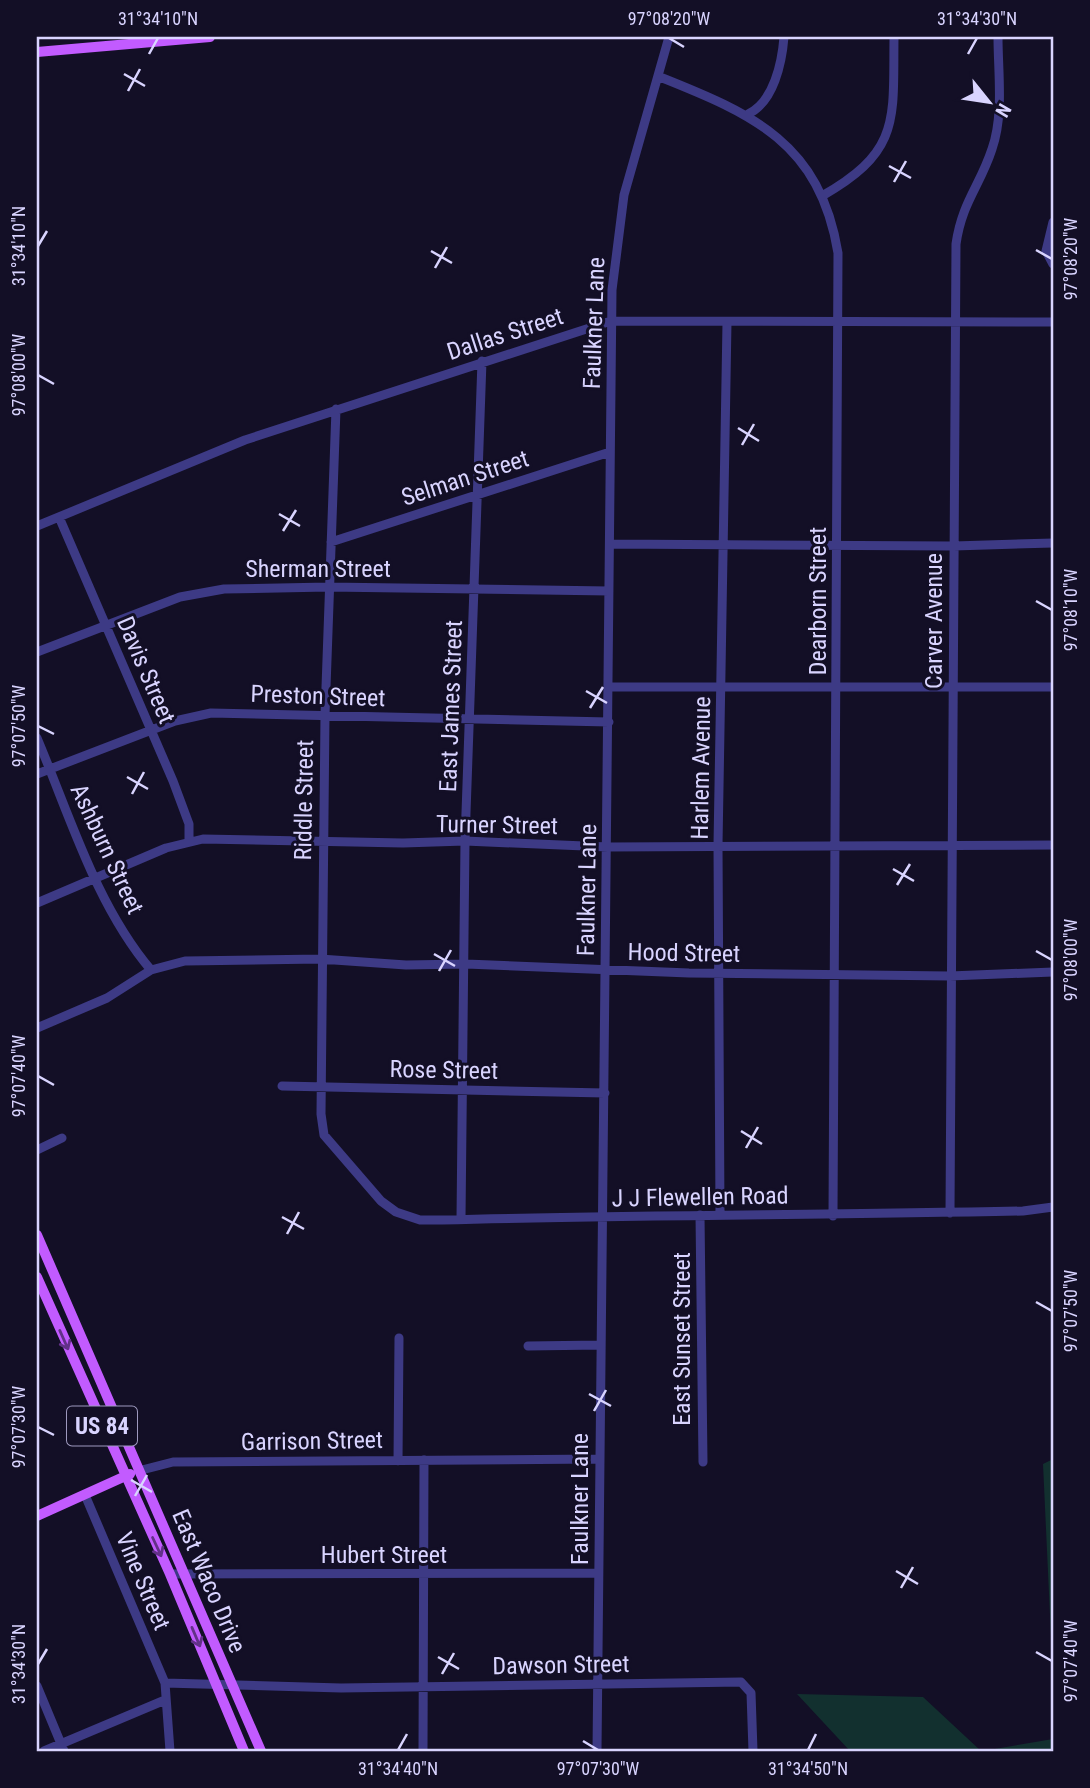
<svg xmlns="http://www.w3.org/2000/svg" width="1090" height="1788" font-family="'Roboto Condensed',sans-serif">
  <rect width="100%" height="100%" fill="#130f26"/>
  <path fill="#12302f" d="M1053 1459V1680L1043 1464Z
    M797 1694 923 1697 981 1751H850Z
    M1053 1739V1751H983Z"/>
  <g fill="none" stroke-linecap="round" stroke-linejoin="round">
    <path stroke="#3d3a85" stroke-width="9" d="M660 77C753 114 820 143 838 253L833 1216
      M748 114C774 102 782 62 784 37
      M822 196C901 151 893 120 894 37
      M1053 222 1046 251 1053 264
      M336 409 325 715 321 1114 324 1135 381 1201 396 1212 420 1220H442C636 1215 829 1215 1023 1211L1053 1207
      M59 517 173 781 189 824V841
      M37 526 245 440 611 321 1053 322
      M331 542 610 452
      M610 544 954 546 1053 543
      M37 652 180 597 224 589 328 587 609 591
      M608 687H1053
      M37 738C70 816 96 905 151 970
      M37 774 175 721 211 713 609 722
      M37 903 166 848 203 839 403 843 465 841 608 847 1053 845
      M37 1028 107 998 151 970 185 961 320 959 406 965 466 964 689 973 950 976 1053 972
      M282 1086 605 1093
      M37 1150 62 1138
      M950 1213 956 244C962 202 980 186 992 149 1004 115 998 73 998 37
      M720 1214 718 845 727 322
      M700 1215 703 1462
      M461 1219 465 841 482 361
      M528 1346 600 1345
      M398 1461 399 1338
      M138 1471 173 1462 599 1459
      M85 1495 165 1683 170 1751
      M170 1574 598 1573
      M165 1683 341 1688 741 1682 751 1693 753 1751
      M37 1686 64 1751
      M44 1751 165 1700
      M423 1751 424 1460
      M597 1751 612 290 624 195 669 37"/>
    <path stroke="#c25bff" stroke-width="10" d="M37 52 210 37
      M37 1235 261 1751
      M37 1277 170 1574 244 1751
      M37 1516 130 1474"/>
  </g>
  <defs><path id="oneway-shaft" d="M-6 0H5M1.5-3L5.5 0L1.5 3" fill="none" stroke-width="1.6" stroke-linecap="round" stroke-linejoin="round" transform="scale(1.75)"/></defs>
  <g stroke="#623188">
    <use href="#oneway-shaft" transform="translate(64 1340) rotate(66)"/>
    <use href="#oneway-shaft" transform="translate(157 1547) rotate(65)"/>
    <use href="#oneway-shaft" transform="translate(196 1637) rotate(67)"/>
  </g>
  <path fill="none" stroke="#d9d4ff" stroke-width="2.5" d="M669 38 684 47M149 54 158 38M968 54 977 38M124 74 145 86M128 91 140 69M889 166 911 178M894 182 906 161M38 246 47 231M1036 250 1052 259M431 251 452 263M435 268 447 247M38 375 54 384M738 428 759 441M742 445 754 424M279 514 300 526M283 531 296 510M1036 601 1052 610M586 691 607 703M590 708 603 687M38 726 54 734M127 777 148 789M132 794 144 772M893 869 914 881M897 885 910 864M1036 951 1052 960M434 954 455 966M439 971 451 950M38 1076 54 1085M741 1131 762 1144M746 1148 758 1127M282 1217 304 1229M287 1234 299 1212M1036 1302 1052 1311M589 1394 611 1406M594 1411 606 1390M38 1427 54 1435M131 1480 152 1492M135 1496 147 1475M896 1571 918 1584M901 1588 913 1567M1036 1652 1052 1661M438 1657 459 1669M38 1664 47 1649M442 1674 454 1653M583 1741 598 1750M398 1750 407 1734M808 1750 816 1734"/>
  <g text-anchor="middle" stroke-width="6" stroke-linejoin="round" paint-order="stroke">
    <rect fill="#130f26" stroke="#9e99be" stroke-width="2" x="67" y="1406.5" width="70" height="39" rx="5"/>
    <g font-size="23" font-weight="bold" fill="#d9d4ff">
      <text x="102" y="1434">US 84</text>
    </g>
    <g font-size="24" fill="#d9d4ff" stroke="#130f26">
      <text transform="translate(594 323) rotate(-88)" y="8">Faulkner Lane</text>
      <text transform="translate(505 334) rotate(-18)" y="8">Dallas Street</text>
      <text transform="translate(465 478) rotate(-18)" y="8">Selman Street</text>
      <text x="318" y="577">Sherman Street</text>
      <text transform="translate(818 601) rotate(-90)" y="8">Dearborn Street</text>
      <text transform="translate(934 621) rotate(-90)" y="8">Carver Avenue</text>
      <text transform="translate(146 670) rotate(67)" y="8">Davis Street</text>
      <text transform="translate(318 696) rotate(2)" y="8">Preston Street</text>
      <text transform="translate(451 706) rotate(-88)" y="8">East James Street</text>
      <text transform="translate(701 768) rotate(-89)" y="8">Harlem Avenue</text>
      <text transform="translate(304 800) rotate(-89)" y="8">Riddle Street</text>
      <text transform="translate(497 825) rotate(1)" y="8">Turner Street</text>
      <text transform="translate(107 849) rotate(65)" y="8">Ashburn Street</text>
      <text transform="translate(587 890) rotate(-89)" y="8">Faulkner Lane</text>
      <text transform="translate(684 953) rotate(1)" y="8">Hood Street</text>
      <text transform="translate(444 1070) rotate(1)" y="8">Rose Street</text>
      <text transform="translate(700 1197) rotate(-1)" y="8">J J Flewellen Road</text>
      <text transform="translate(682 1339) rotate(-90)" y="8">East Sunset Street</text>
      <text transform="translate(312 1441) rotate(-1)" y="8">Garrison Street</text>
      <text transform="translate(580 1499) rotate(-90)" y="8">Faulkner Lane</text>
      <text x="384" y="1563">Hubert Street</text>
      <text transform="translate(143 1581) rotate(67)" y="8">Vine Street</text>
      <text transform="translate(209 1581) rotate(67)" y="8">East Waco Drive</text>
      <text transform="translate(561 1665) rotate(-1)" y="8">Dawson Street</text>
    </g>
  </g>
  <rect width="1090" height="1788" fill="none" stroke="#130f26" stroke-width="77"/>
  <g transform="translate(989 102) rotate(120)" stroke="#130f26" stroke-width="5" paint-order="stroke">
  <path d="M0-5L12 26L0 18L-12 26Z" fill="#d9d4ff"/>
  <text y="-10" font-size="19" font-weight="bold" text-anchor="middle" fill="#d9d4ff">N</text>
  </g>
  <rect x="38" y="38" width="1014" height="1712" fill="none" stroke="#d9d4ff" stroke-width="2.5"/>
  <g font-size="18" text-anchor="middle" fill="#d9d4ff">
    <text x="158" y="25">31°34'10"N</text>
    <text x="669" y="25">97°08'20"W</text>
    <text x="977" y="25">31°34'30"N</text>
    <text transform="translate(19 246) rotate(-90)" y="6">31°34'10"N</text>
    <text transform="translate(1071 259) rotate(-90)" y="6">97°08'20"W</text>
    <text transform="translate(19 375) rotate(-90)" y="6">97°08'00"W</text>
    <text transform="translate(1071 610) rotate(-90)" y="6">97°08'10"W</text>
    <text transform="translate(19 726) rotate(-90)" y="6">97°07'50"W</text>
    <text transform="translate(1071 960) rotate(-90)" y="6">97°08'00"W</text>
    <text transform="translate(19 1076) rotate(-90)" y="6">97°07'40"W</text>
    <text transform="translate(1071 1311) rotate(-90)" y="6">97°07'50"W</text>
    <text transform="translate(19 1427) rotate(-90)" y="6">97°07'30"W</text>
    <text transform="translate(1071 1661) rotate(-90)" y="6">97°07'40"W</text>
    <text transform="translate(19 1664) rotate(-90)" y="6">31°34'30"N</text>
    <text x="398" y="1775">31°34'40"N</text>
    <text x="598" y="1775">97°07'30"W</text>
    <text x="808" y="1775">31°34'50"N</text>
  </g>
</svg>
